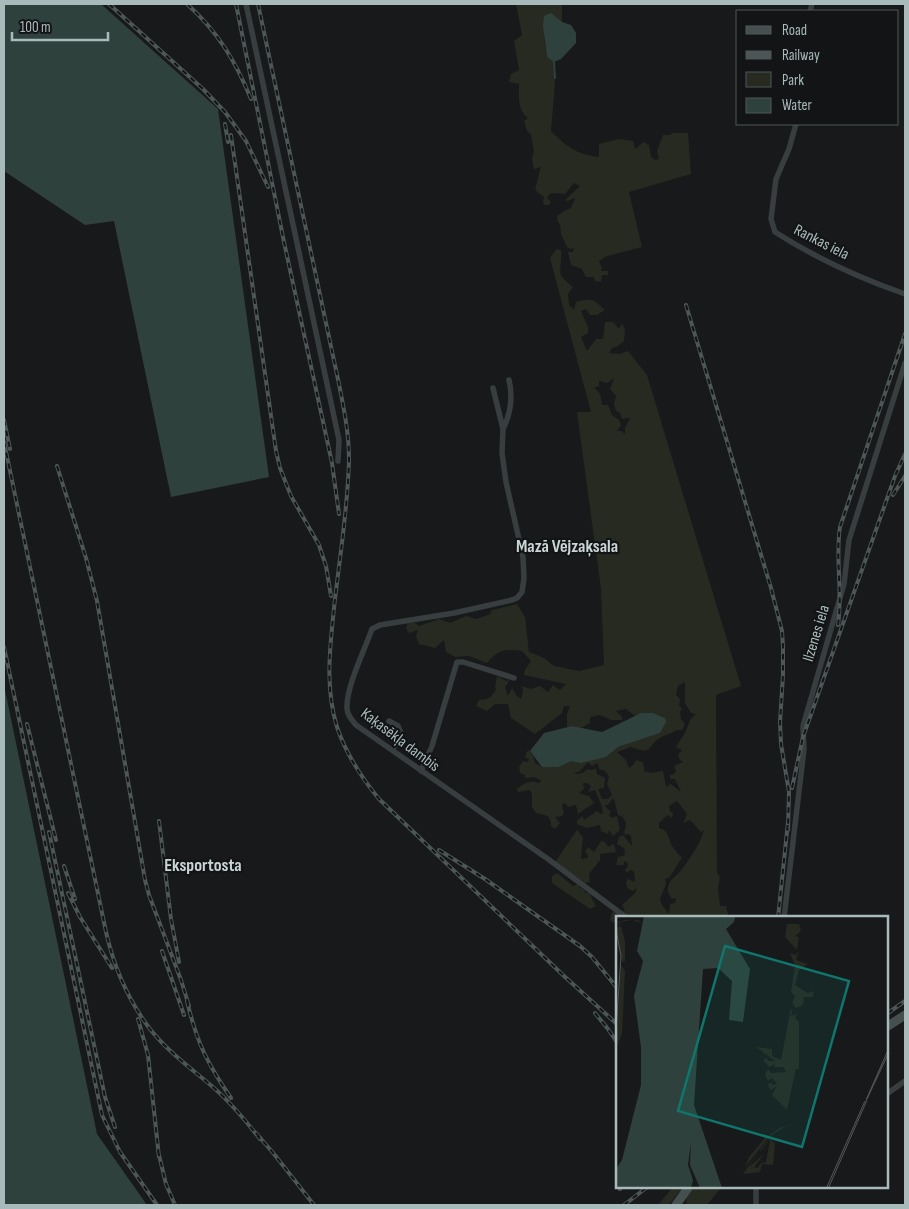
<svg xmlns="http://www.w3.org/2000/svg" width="909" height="1209" font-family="'Sofia Sans Condensed',sans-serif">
  <rect width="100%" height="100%" fill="#18191a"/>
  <path fill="#272a21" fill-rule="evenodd" d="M516 4H562V22L544 37 547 57 554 62 555 83 551 131C567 147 576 154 599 157V144L619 139 633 141 635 149 644 142 649 145 651 157 655 160 659 159 657 151 663 135H670L672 133H688L691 174 629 192 642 247 607 256 599 261 602 268 601 271H608V275H602L601 282 595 281 594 277H586L582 269 571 265 568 252H573L574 248 571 249 567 247 561 234 560 224 558 222 557 216 566 210 571 208 575 198 568 201 565 200 580 186 574 183 565 194 551 193 547 197 551 202 549 205H544L543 201 544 197 537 192 535 187C539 180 538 174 541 167L534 169 532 159 534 151 531 134 527 131 524 121 528 118C517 109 519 97 519 84L509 82 511 74 519 70 514 41 522 35Z
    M556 249 561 250C563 271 553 272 573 287L568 294 569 305 574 310 576 302C592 298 593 299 605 310L597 315H590L586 309 581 311 588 327V333L581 337 587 351 596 339H603L605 322H613L619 329 622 323 625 330 624 341 618 346 612 348 609 353 620 354 628 351 647 375 741 686 716 695 717 873 720 877 718 888 720 906H726L729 918H618V926L610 920 612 912 625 911 622 905 635 893 637 888 633 891 628 889 626 883 627 879 635 882 634 872 632 870 626 872 625 870 628 866 627 862 625 861 623 865H616L618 857 625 855 624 847 622 848 620 845H617L619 837 623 835 632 846 631 836 629 834 626 835 623 832 625 830 626 823 623 817 618 815 614 799H612L608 805H604L611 812 609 814 611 818 617 816 620 830 613 836 609 830 608 834 601 831 600 825 587 828 577 824V821L582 816 584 820 597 811 601 814 603 813 602 807 595 790 588 792 591 786 587 783H583L584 789 579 793 589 796 594 803 578 814 576 805 568 807 565 803 562 805 564 813 562 816 555 817 560 823 555 829 551 826V822L548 816 536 813 532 807V794L530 790 518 792 517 789C525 783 529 780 539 783L541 781 535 777 525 778V775L520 773 519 767 523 761 528 762 529 759 525 758 526 753 529 750 533 756 535 763 542 767H559L571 761 606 757 618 747 660 733 665 718C654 713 646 711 635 716L626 709 616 711 622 717V720H611L600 715 590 717V723L581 728 572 726 567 727V714L570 706H564L562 713 535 734 511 718 508 704H495L487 711 476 706 479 700C488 699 492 698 496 689L495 687 497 676 506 681 510 680 505 687 508 696 512 688 517 696 521 699 523 690 521 686 531 689 540 686 548 692 553 685 560 690 566 684 524 675 525 670 531 661 522 651C504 649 499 649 487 663L469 656 455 657 446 652 444 640 435 648 419 644 416 636 418 630 409 633 406 628 408 623H415L419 626 439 619 450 623 466 616 477 619 490 614 492 610 517 604 525 617 529 652 544 658 554 666 579 671 604 665 601 589 577 412H591L550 258ZM614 378 610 389 616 396 614 404 616 411 620 413 622 419 630 418 625 428V434L621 431H617L621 425 619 420 612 415 608 405H602C601 397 601 392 594 388L599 386V381L607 383ZM685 682V703L691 713 696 714 690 720 685 733 676 747 682 750 678 755 680 760 683 762 674 766 676 772 674 774 670 775V779H675L681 792 671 784 666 787 663 771 650 773 647 771 645 773 643 762 638 761 637 759 634 764 629 768 626 760 617 752 631 747C655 757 647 743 662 737 667 734 671 734 677 730H682L685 724 681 719 680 711 682 709 679 705 680 699 676 695 678 686ZM588 762 592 766 598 763 599 769 605 771 609 776 607 784 612 795 608 799H602L598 789 604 788 605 778 597 774 596 768 592 770 587 769 583 773 576 774 574 773 580 771ZM677 801 687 814 683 823 690 820 701 832 704 830C700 844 691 857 682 869 678 875 669 879 668 888 667 892 670 896 672 899L676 898 675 903 670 904 669 914 662 905 660 899 666 884 665 879 669 878 682 858C678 853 673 849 671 844 668 836 668 830 659 828V823L668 815 672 818 673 813 670 811 669 806Z
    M577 830 583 837 581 859 588 858V855L585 852 588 847 594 852 601 841 605 842 608 847 614 844 616 852 600 854V860L589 874 590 882 585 883 555 862Z
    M557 873 573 886 578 884 580 888 583 889 586 893H589L596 906 590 909 552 883V876Z
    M672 1188H682L669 1205H658Z
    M692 1188H721L707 1205H687L686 1196Z"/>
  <path fill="#2f413c" d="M4 4H101L218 109 269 477 171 497 114 221 85 225 4 171Z
    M551 13 562 22 571 25 576 33V43L561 59 554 62 547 57 543 26 544 16Z
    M4 685 97 1134 147 1205H4Z
    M641 713H653L665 718 666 722 660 733 618 747 606 757 581 763 571 761 559 767H542L530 751 544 733 572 726 602 732Z"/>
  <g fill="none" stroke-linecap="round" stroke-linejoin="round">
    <path stroke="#2f413c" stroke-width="2" d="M554 62 555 78"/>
    <path stroke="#383e3f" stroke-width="5.5" d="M246 4 339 440 338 461
      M810 11 812 4
      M796 124 789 149 776 179 771 219 775 232C814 257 862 279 905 294
      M493 388 503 429 502 453 506 482 523 557 524 578 522 592 517 598 512 600 454 613 380 625 372 629C365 649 346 687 347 708 347 715 352 720 356 725L548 859 627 918
      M503 429C511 413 513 397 509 380
      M389 721 398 726 402 735 392 750
      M421 771 432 746 457 662H463L514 678
      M784 918 804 749 803 726 844 584 849 540 905 363
      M888 1093 905 1081
      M756 1188V1205"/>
    <path stroke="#464f4f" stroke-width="9" d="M888 1026 905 1015
      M676 1205 688 1188"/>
    <defs>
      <path id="rail" d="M109 4 203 89 225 112 246 141 268 187
        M187 4C218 32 235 60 251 99
        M236 4 284 242 332 463 339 514
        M258 4 339 384C344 409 349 434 349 459 348 512 338 566 333 618 329 655 326 691 337 727 346 754 361 777 379 799L564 976 618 1025
        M225 124 228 142
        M231 135 276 451 280 468 291 496 319 545 326 566 331 596
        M686 305 771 588 782 631 783 646V675L780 722 781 744 789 792 788 830
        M4 420 10 449
        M4 442 106 932C114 967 128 1000 150 1029 168 1052 192 1069 214 1088 231 1103 246 1121 260 1139
        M57 466 86 558 97 601 145 880 149 895 181 980 189 1006
        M893 495 905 476
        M838 625C843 592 835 559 840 527L905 334
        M4 647 102 1115 120 1152 157 1205
        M27 724 56 840
        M792 788 803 737 895 476 905 454
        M159 821 171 919 179 962
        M49 832 105 1097 115 1127
        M439 850 485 879 580 946 592 957 618 989
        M64 866 75 899
        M68 893 80 917 112 968
        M778 918 788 822
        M162 951 184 1015
        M187 1001C197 1043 207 1063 231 1098
        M595 1013 608 1029 618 1044
        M888 1013 905 1001
        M138 1019 148 1055 159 1157
        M256 1133 274 1154 314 1205
        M158 1151 166 1184 175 1205
        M620 1189 621 1188
        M624 1205 646 1188"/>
    </defs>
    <use href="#rail" stroke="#4d5656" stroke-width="4"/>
    <use href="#rail" stroke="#131415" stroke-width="2" stroke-dasharray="5.5" stroke-linecap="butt"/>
  </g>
  <g text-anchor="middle" stroke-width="4.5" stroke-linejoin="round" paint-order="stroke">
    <g font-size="16" fill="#a9baba" stroke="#131415">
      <text transform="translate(822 241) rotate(27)" y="6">Rankas iela</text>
      <text transform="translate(815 633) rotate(-73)" y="6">Ilzenes iela</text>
      <text transform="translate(401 739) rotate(37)" y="6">Kaķasēkļa dambis</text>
    </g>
    <g font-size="18" font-weight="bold" fill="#cad6d6" stroke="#131415">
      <text x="567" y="552">Mazā Vējzaķsala</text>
      <text x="203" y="871">Eksportosta</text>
    </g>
  </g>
  <g transform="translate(616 916)">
    <rect width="272" height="272" fill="#18191a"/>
    <path d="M9 4H22L26 7 16 4 4 6 9 25V45L6 46 0 12 5 10 2 6ZM171 8H183L185 15 179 20 183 21 181 34 169 21ZM183 35 180 44 192 48 183 54 179 69 192 77 198 75 197 81H188L187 89 180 92 176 87 179 80 175 76 179 49 174 37 180 39ZM5 49 9 55 6 118 0 132ZM176 86 175 94 179 96 176 95 175 100 181 98 179 102 183 106V153H180L171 194 156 179 161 170 155 174 151 169 155 166 157 169 161 168 156 162 152 165 149 158 152 153 155 157 170 156 167 151H158L159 148 153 151 147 144 150 142 153 145H159L140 131 156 133V140L165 144ZM203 199 169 211 154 220 129 251 120 272 133 241 149 222 164 212ZM152 224H155L159 227 157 249 146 248 144 256 127 258 143 235 133 251 149 237 138 251 142 252 144 248 150 246 154 225 153 224 145 235 144 234Z" fill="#272a21"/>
    <path d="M28 0H119L118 6 110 13 134 53 127 106 113 104 116 65 102 52 87 53 78 189 106 272H84L74 249 75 226 72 249 77 264 75 272H0V253L6 244 25 169V131L18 80 27 45 21 35Z" fill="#2f413c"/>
    <path fill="none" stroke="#52595a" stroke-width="1" d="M0 14 5 40 0 114M251 183 273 136M250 184 273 132M210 273 249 185M212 273 251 184"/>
    <path fill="#0f766e" fill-opacity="0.15" stroke="#0f766e" stroke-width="2.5" d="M109 30 233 65 186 231 62 195Z"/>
    <rect width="272" height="272" fill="none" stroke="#a9baba" stroke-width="2.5"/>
  </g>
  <rect width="909" height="1209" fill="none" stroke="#a9baba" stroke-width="10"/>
  <rect x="736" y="10" width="162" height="115" fill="#131415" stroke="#4f5657"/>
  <rect x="746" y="26" width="25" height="8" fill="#464f4f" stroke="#4f5657"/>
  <text x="782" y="35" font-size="15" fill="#a9baba">Road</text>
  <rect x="746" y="51" width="25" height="8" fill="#4d5656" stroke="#4f5657"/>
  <text x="782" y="60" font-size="15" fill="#a9baba">Railway</text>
  <rect x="746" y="72" width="25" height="15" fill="#272a21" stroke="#4f5657"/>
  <text x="782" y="85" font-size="15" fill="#a9baba">Park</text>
  <rect x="746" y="98" width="25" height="15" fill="#2f413c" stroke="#4f5657"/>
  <text x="782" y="110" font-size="15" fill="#a9baba">Water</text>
  <path d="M12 32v8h96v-8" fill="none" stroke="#a9baba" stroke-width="2.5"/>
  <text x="20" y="32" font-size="15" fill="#a9baba" stroke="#131415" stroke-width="4" paint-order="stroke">100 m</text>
</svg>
